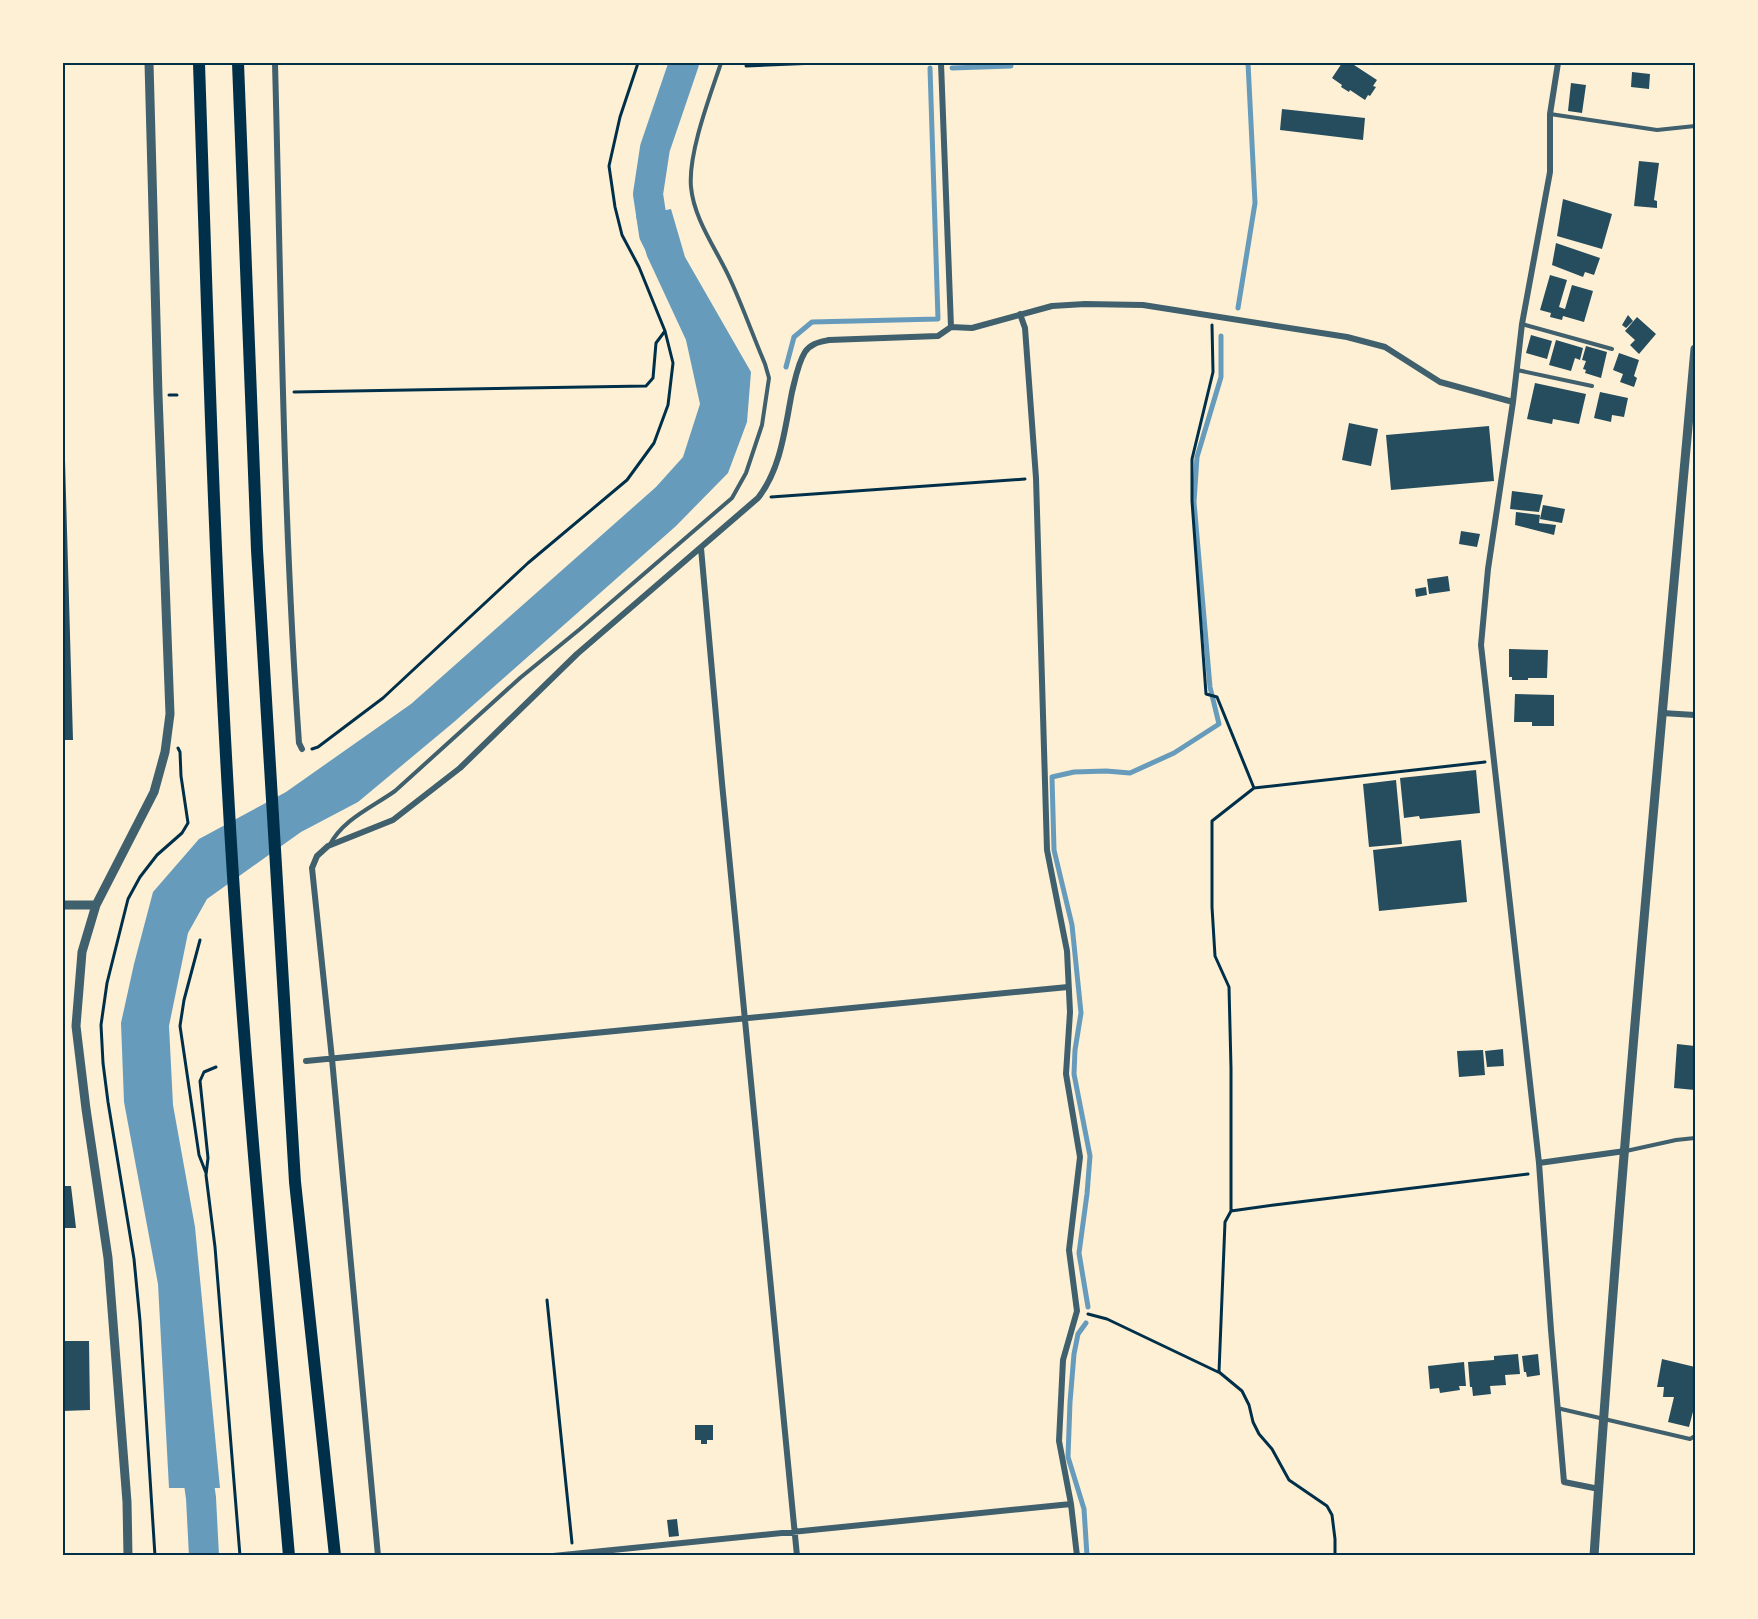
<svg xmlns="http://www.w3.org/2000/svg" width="1758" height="1619" font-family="Montserrat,sans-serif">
  <rect width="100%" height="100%" fill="#fdf0d5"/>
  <path fill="#669bbc" d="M671 209 685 257 751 372 747 422 728 473 676 526 454 722 358 802 301 832 207 899 188 933 169 1026 173 1105 195 1227 220 1488H169L158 1284 124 1102 121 1023 134 964 153 892 199 839 286 792 411 704 656 487 683 457 700 404 686 340 647 256 636 216Z"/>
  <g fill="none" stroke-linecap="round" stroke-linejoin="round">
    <path stroke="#669bbc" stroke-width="5" d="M952 68 1011 66
      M1238 308 1255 203 1248 63
      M786 367 794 337 812 322 938 319 930 68
      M1088 1307 1079 1253 1087 1194 1090 1156 1074 1074 1075 1050 1081 1013 1072 925 1054 850 1052 777 1074 772 1106 771 1130 773 1174 753 1219 724 1210 687 1194 502 1197 457 1221 377V336
      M1086 1323 1078 1334 1074 1354 1070 1402 1068 1457 1084 1509 1087 1556"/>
    <path stroke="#669bbc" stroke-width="30" d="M662 250 654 234 648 194 655 148 684 63
      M194 1448 201 1498 204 1556"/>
  </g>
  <path fill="#264d5e" d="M1342 63H1351L1377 80 1373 86 1376 87 1370 96 1368 95 1365 100 1350 90 1349 92 1341 87 1342 85 1332 78Z
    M1632 72 1650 74 1649 89 1631 87Z
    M1571 83 1586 85 1582 113 1568 111Z
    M1282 109 1365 118 1363 140 1280 130Z
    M1639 161 1659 163 1654 200 1657 201V208L1634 206Z
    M1563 199 1612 214 1602 249 1557 236Z
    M1556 243 1600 258 1594 275 1585 272 1583 277 1552 265Z
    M1550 275 1567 280 1559 307 1565 309 1572 285 1593 291 1584 322 1563 316 1562 320 1550 317 1551 313 1540 310Z
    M1628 315 1633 321 1626 328 1622 325Z
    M1637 317 1656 334 1639 354 1630 345 1635 340 1625 331Z
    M1531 335 1552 341 1547 359 1526 353Z
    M1556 340 1583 348 1580 360 1575 358 1571 371 1549 365Z
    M1586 346 1607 352 1601 378 1585 373 1586 370 1583 369 1586 361 1582 360Z
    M1619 353 1639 360 1634 376 1637 378 1634 387 1620 382 1623 374 1613 370Z
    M1535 383 1586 394 1579 424 1553 419 1552 424 1527 419Z
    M1600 392 1628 398 1624 417 1612 415 1611 422 1594 418Z
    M1349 423 1378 429 1371 466 1342 460Z
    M1489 426 1494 481 1391 490 1386 435Z
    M63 460H65L73 740H63Z
    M1512 491 1543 495 1539 512 1510 509Z
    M1543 505 1565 509 1562 523 1540 519Z
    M1516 512 1540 515 1539 523 1556 525 1554 535 1515 525Z
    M1461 531 1480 534 1477 547 1459 544Z
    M1448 576 1450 591 1429 594 1427 579Z
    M1426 587 1427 595 1416 597 1415 589Z
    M1509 649 1548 650 1547 678H1528V680H1512V677H1509Z
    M1515 694 1554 695V726H1532V722H1514Z
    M1476 770 1480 813 1420 819 1419 816 1404 818 1400 778Z
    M1396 780 1402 844 1369 847 1363 784Z
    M1461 840 1467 902 1379 911 1373 850Z
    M1677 1044 1695 1046V1090L1674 1088Z
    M1503 1049 1504 1066 1487 1067 1485 1051Z
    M1483 1050 1485 1075 1459 1077 1457 1051Z
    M63 1186H71L76 1228H63Z
    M63 1341H89L90 1410 63 1411Z
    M1518 1354 1520 1374 1505 1375 1506 1385 1490 1386 1491 1394 1473 1396 1472 1387H1470L1468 1362 1494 1360V1356Z
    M1538 1354 1540 1375 1527 1377 1526 1372H1524L1522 1356Z
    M1662 1359 1695 1367V1404L1689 1427 1668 1422 1674 1397H1663L1664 1387H1657Z
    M1464 1362 1466 1386H1459L1460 1390 1440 1393 1439 1388 1430 1389 1428 1366Z
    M695 1425H713V1440H707V1444H701V1440H695Z
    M677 1519 679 1536 669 1537 667 1520Z"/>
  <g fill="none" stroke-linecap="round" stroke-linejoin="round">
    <path stroke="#003049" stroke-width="3" d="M746 66 817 63
      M1212 325 1213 372 1192 459V501L1206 694 1217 697 1254 788
      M294 392 646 386 653 378 656 343 665 331
      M169 395H177
      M771 497 1025 479
      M312 749 318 747 383 698 528 563 627 480 654 443 668 405 673 363 665 331 639 267 622 235 615 207 609 166 620 117 638 63
      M200 940 184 1000 180 1026 199 1155 206 1173
      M216 1067 204 1072 200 1081 208 1158 206 1175 215 1247 240 1556
      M1231 1211V1068L1229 987 1215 956 1212 907V821L1254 788 1485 762
      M547 1300 572 1543
      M1088 1314 1107 1319 1218 1372
      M155 1556 140 1321 134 1259 108 1102 103 1063 101 1025 107 983 128 899 140 877 157 855 182 833 188 823 181 776 180 752 178 748
      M1335 1556V1539L1332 1515 1327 1506 1289 1480 1272 1449 1259 1434 1253 1422 1249 1405 1242 1391 1219 1372 1225 1222 1231 1211 1274 1205 1528 1174"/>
    <path stroke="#3f606c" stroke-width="4" d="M1550 114 1657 130 1695 126
      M1522 324 1612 349
      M1517 370 1592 386
      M329 846C343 819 371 808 395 791L520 678 580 629 732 498 746 473 762 425 769 378 765 364C753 336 743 307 730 279 717 250 694 220 691 187 688 153 710 96 721 63
      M1626 1151 1676 1140 1695 1138
      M1557 1408 1690 1439 1695 1436"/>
    <path stroke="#3f606c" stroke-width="6" d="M275 63C281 290 283 517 299 743L302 749
      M941 63 951 327
      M1558 63 1550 114V172L1522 324 1513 402 1488 569 1481 645 1539 1163 1551 1330 1564 1482 1599 1489
      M1020 314 1025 328 1036 478 1047 850 1067 951 1070 1012 1066 1074 1080 1157 1069 1250 1077 1311 1063 1360 1059 1441 1071 1504 1077 1556
      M701 548 722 783 797 1556
      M1662 713 1695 715
      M306 1061 1068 987
      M1539 1163 1625 1151
      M378 1556 332 1059 312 868 317 856 328 846 393 820 460 768 577 654 758 498C781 469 785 428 792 392 795 380 798 363 805 352 811 343 820 342 829 340L938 336 951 327 972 328 1052 306 1085 304 1143 305 1347 337 1385 347 1440 382 1513 402
      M553 1556 1071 1504"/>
    <path stroke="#3f606c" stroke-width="9" d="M63 905H96
      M128 1556 127 1502 108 1258 86 1109 76 1026 82 952 96 905 154 792 165 752 170 714 158 395 149 63
      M1594 1556C1621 1153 1659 751 1695 349"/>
    <path stroke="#003049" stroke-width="12" d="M199 63C207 306 214 549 228 792 242 1047 267 1301 289 1556
      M238 63 257 550 295 1182 335 1556"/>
  </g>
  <rect width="1758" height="1619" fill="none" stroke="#fdf0d5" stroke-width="129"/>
  <rect x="64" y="64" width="1630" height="1490" fill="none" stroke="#003049" stroke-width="2"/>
</svg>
